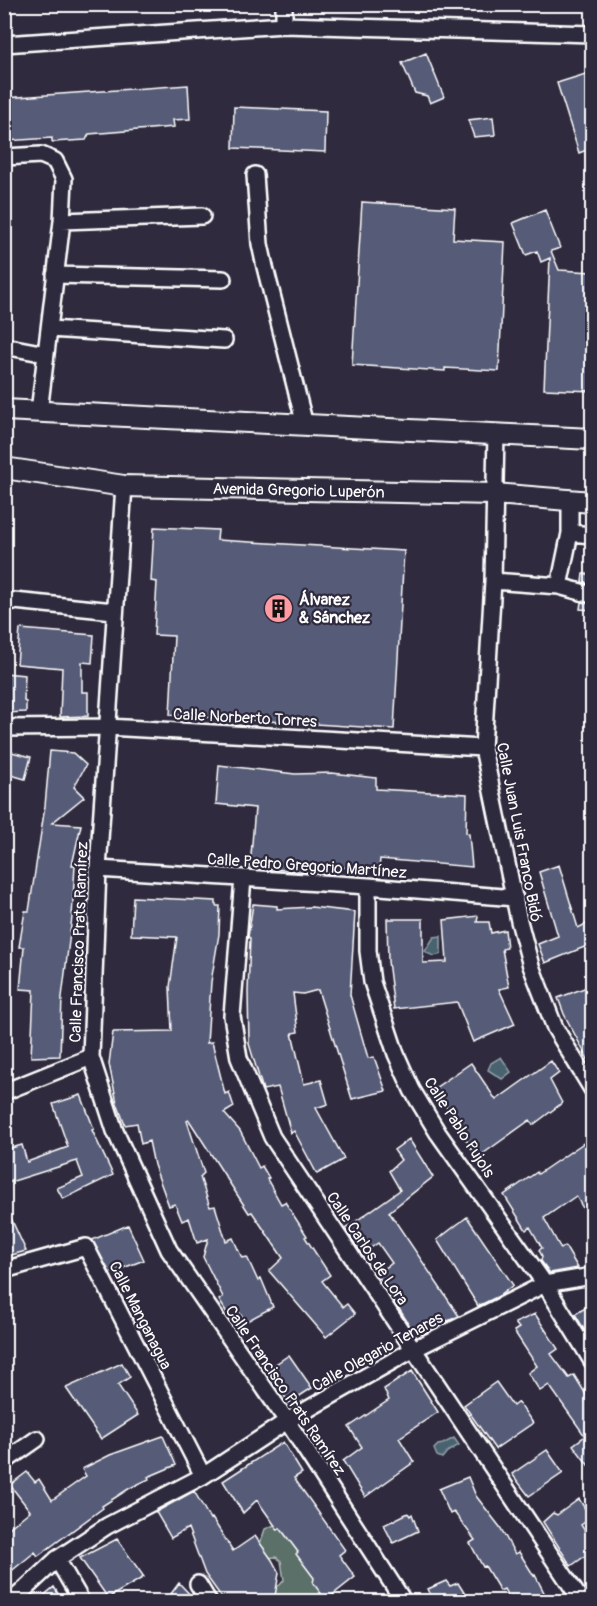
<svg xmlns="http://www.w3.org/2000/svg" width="597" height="1606" font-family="Pangolin,sans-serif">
  <rect width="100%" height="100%" fill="#2f2a3d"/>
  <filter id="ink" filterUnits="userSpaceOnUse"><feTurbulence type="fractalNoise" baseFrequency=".0167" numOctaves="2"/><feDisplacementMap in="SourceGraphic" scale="12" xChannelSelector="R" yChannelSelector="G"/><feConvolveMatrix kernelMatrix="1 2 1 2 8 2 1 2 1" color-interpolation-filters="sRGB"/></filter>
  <g filter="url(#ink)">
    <path fill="#5a6f69" stroke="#acb7b4" stroke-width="1.5" d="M279 1523 306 1547 322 1601H304L301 1596 295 1595 288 1601H261L264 1594 280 1585 284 1580 281 1561 276 1557 265 1558 259 1547 265 1529Z"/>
    <path fill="#496270" stroke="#92a1a9" stroke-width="1.5" d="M441 936V954C434 957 431 956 425 951L434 937Z
      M501 1057 511 1072 502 1079 488 1070 491 1063Z
      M454 1438 459 1445 447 1452 442 1458 437 1456 434 1449 438 1445 443 1444Z"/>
    <path fill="#565c78" stroke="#fff" stroke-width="1.5" d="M426 53 444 97 430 103 427 96 415 93 402 63Z
      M592 72V148L579 153 557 83Z
      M188 85 190 119 173 120 174 127 89 134 86 140 52 142V138L4 141V98Z
      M234 107 326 111 325 152 233 148Z
      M493 117 495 135 474 137 468 120Z
      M362 202 455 208 453 239 505 242 499 371 445 368V371L352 365Z
      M545 210 560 248 551 251 559 270 592 272V391L544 389 550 258 541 262 537 251 526 255 513 223Z
      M154 527 218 530 217 540 404 551 394 729 170 715 174 636 154 635 157 582 151 581Z
      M583 574H592V585L582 582Z
      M581 602 592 604V610L580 609Z
      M20 629 94 635 92 663 82 662V692H88V716L60 717 62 668 17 664Z
      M4 673 25 675 24 701 26 702V712L4 713Z
      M4 750 31 757 25 779 4 773Z
      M50 751 73 753 86 765 74 787 84 797 52 823 81 825 72 865H75L72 917 62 997 60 1056 31 1057 34 990 20 989 24 947H19L25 911H29L45 806Z
      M219 765 295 774 332 773 376 778V789L467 794 466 833 469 834 472 867 380 859 379 869 334 867V874L250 867 255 808 216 804Z
      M559 865 578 928 592 921V944L545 963 538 944 558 936 539 872Z
      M133 897 216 901V906H220L219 934 211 982 207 1043 212 1042 225 1094 229 1092 234 1107 224 1113 240 1131 259 1168 262 1166 269 1178 267 1179 281 1204 285 1202 307 1236 305 1237 330 1275 322 1281 343 1307 347 1304 355 1314 326 1337 269 1271 283 1258 252 1212 249 1213 189 1120 187 1121 204 1173 200 1177 210 1207 215 1206 226 1241 233 1238 242 1258 247 1257 258 1281 261 1278 273 1307 245 1322 236 1307 227 1313 219 1300 223 1297 203 1257 208 1239 197 1243 189 1218 182 1221 175 1204 169 1206 154 1165 149 1141 141 1144 137 1123 125 1125 117 1103 109 1064 113 1032 172 1031 170 987 177 937 131 935Z
      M253 904 277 906V909L311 907 355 912 350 995 368 1058 374 1057 386 1091 352 1099 318 990 303 994 293 993 298 1032 292 1033 304 1084 321 1080 328 1104 316 1108 344 1159 317 1174 294 1131 291 1133 278 1087 263 1090 249 1044 248 992 250 938 248 937Z
      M478 916 477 922H489L491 933 505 930 507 948 502 949 509 987 499 989 515 1024 473 1042 457 1002 394 1009 388 961 387 919H423V963L447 962 444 920Z
      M592 985V1067L564 1014 558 998Z
      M551 1061 559 1073 550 1080 562 1103 533 1125 530 1120 477 1158 435 1088 471 1063 496 1100Z
      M81 1095 94 1129 92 1130 113 1175 63 1199 57 1188 83 1177 77 1161 4 1184V1150L22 1145 27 1162 68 1147 53 1104Z
      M409 1139 433 1177 389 1212 459 1316 448 1321 443 1318 424 1333 415 1334 377 1274 392 1263 378 1243 362 1254 345 1229 400 1190 389 1171 401 1160 394 1150Z
      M585 1142 592 1153V1224L576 1196 544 1218 561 1249 565 1246 578 1268 550 1273 541 1261 542 1256 539 1250 542 1248 530 1227 526 1230 504 1195 537 1172 538 1174Z
      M4 1203 26 1251 4 1257Z
      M467 1217 513 1285 499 1296 478 1306 437 1240Z
      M128 1225 144 1260 110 1273 92 1240Z
      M592 1304V1343L575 1314Z
      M535 1314 558 1349 551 1354 569 1378 574 1375 592 1404V1470L573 1445 585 1436 549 1385 540 1391 528 1373 537 1366 514 1331 519 1328 515 1323Z
      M289 1355 312 1388 289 1403 267 1370Z
      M122 1363 130 1377 118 1385 138 1415 101 1439 66 1388Z
      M412 1371 438 1412 399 1438 414 1462 365 1497 343 1461 362 1447 349 1427 389 1400 384 1389Z
      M496 1382 513 1406 518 1402 533 1423 495 1449 464 1405Z
      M163 1436 176 1465 148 1477 149 1479 130 1488 102 1506 103 1508 38 1556 35 1552 4 1577V1532L30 1511 10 1485 27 1472 35 1482 39 1479 52 1500 86 1476 82 1469 110 1455Z
      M283 1442 302 1473 294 1478 345 1550 339 1555 355 1577 326 1600 313 1583 314 1578 296 1554 298 1552 280 1528 278 1530 257 1500 243 1513 223 1481Z
      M547 1450 563 1473 529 1496 512 1474Z
      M468 1477 476 1496 500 1527 515 1554 519 1552 534 1576 535 1575 549 1602H511L504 1589 500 1591 485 1566 483 1567 470 1543 475 1540 454 1512 450 1514 439 1489Z
      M194 1491 210 1519 212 1518 233 1551 255 1536 272 1560 279 1573 274 1602H225L205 1574 188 1528 171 1538 156 1512Z
      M579 1499 591 1518 581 1525 592 1542V1551L571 1566 543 1522 553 1513 557 1515Z
      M408 1513 410 1516 412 1514 418 1531 393 1543 384 1525Z
      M117 1539 144 1577 108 1598 80 1558Z
      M446 1581 450 1586 458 1583 470 1602H434L428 1589Z
      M179 1583 197 1602H165Z
      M54 1587 63 1602H36Z"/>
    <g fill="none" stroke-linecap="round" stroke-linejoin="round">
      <defs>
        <path id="minor" d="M284 25V4
          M4 44 284 25 592 34
          M4 157 41 155 55 161 64 179 62 221 39 412
          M255 175 260 244 265 267 305 425
          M62 221 202 216
          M55 275 223 279
          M49 329 224 340
          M4 346 46 354
          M496 433 493 581 483 748 519 921 531 966 555 1028 592 1089
          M124 486 98 869 91 1057 115 1131 169 1250 287 1421 404 1602
          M570 533 592 535
          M493 581 559 586 570 533V501
          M559 586 592 595
          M4 600 114 611
          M4 728 107 727 483 748
          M98 869 368 886 515 898
          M243 878 232 1016 239 1058 272 1137 582 1602
          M368 886V951L372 982 396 1054 412 1090 438 1133 545 1284 592 1361
          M4 1092 91 1057
          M4 1270 86 1247 203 1476
          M4 1462 37 1439
          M57 1559 82 1602
          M198 1584 209 1602
          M11 1602 57 1559 107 1526 203 1476 287 1421 414 1349 545 1284 592 1276"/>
        <g id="major">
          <path d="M4 410 592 439"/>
          <path id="s1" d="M4 468 124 486 494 494 592 502"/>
        </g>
      </defs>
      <use href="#minor" stroke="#fff" stroke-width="20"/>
      <use href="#major" stroke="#fff" stroke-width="24"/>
      <use href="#minor" stroke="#2f2a3d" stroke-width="15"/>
      <use href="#major" stroke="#2f2a3d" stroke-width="20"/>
    </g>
  </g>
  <defs>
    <symbol id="building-disc" viewBox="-11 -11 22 22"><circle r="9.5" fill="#ff9aa2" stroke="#2f2a3d"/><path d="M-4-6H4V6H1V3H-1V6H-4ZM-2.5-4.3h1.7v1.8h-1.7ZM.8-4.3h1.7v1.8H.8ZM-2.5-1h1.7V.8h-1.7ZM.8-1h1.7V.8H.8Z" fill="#111"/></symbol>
  </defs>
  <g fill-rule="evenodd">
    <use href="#building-disc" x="262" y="592" width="33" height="33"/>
  </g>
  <g text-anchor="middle" stroke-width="4.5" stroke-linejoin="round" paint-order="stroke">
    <g font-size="16" fill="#fff" stroke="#2f2a3d">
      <text dy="6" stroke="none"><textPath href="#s1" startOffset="296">Avenida Gregorio Luperón</textPath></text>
      <text transform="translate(245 717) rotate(3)" y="6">Calle Norberto Torres</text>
      <text transform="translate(520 832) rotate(79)" y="6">Calle Juan Luis Franco Bidó</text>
      <text transform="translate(307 865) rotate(4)" y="6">Calle Pedro Gregorio Martínez</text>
      <text transform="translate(78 942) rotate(-88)" y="6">Calle Francisco Prats Ramírez</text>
      <text transform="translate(460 1127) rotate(57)" y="6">Calle Pablo Pujols</text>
      <text transform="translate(368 1248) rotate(56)" y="6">Calle Carlos de Lora</text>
      <text transform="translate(141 1315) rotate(63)" y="6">Calle Manganagua</text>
      <text transform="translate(377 1351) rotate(-29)" y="6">Calle Olegario Tenares</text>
      <text transform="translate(286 1390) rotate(56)" y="6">Calle Francisco Prats Ramírez</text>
    </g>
    <g font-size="16" font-weight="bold" fill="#fff" stroke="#2f2a3d" text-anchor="start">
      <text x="299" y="605">Álvarez<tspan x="299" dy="18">&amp; Sánchez</tspan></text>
    </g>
  </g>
  <rect width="597" height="1606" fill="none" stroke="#2f2a3d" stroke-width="24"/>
  <rect x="12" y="12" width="573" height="1582" fill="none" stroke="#fff" stroke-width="2" filter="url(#ink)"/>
</svg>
